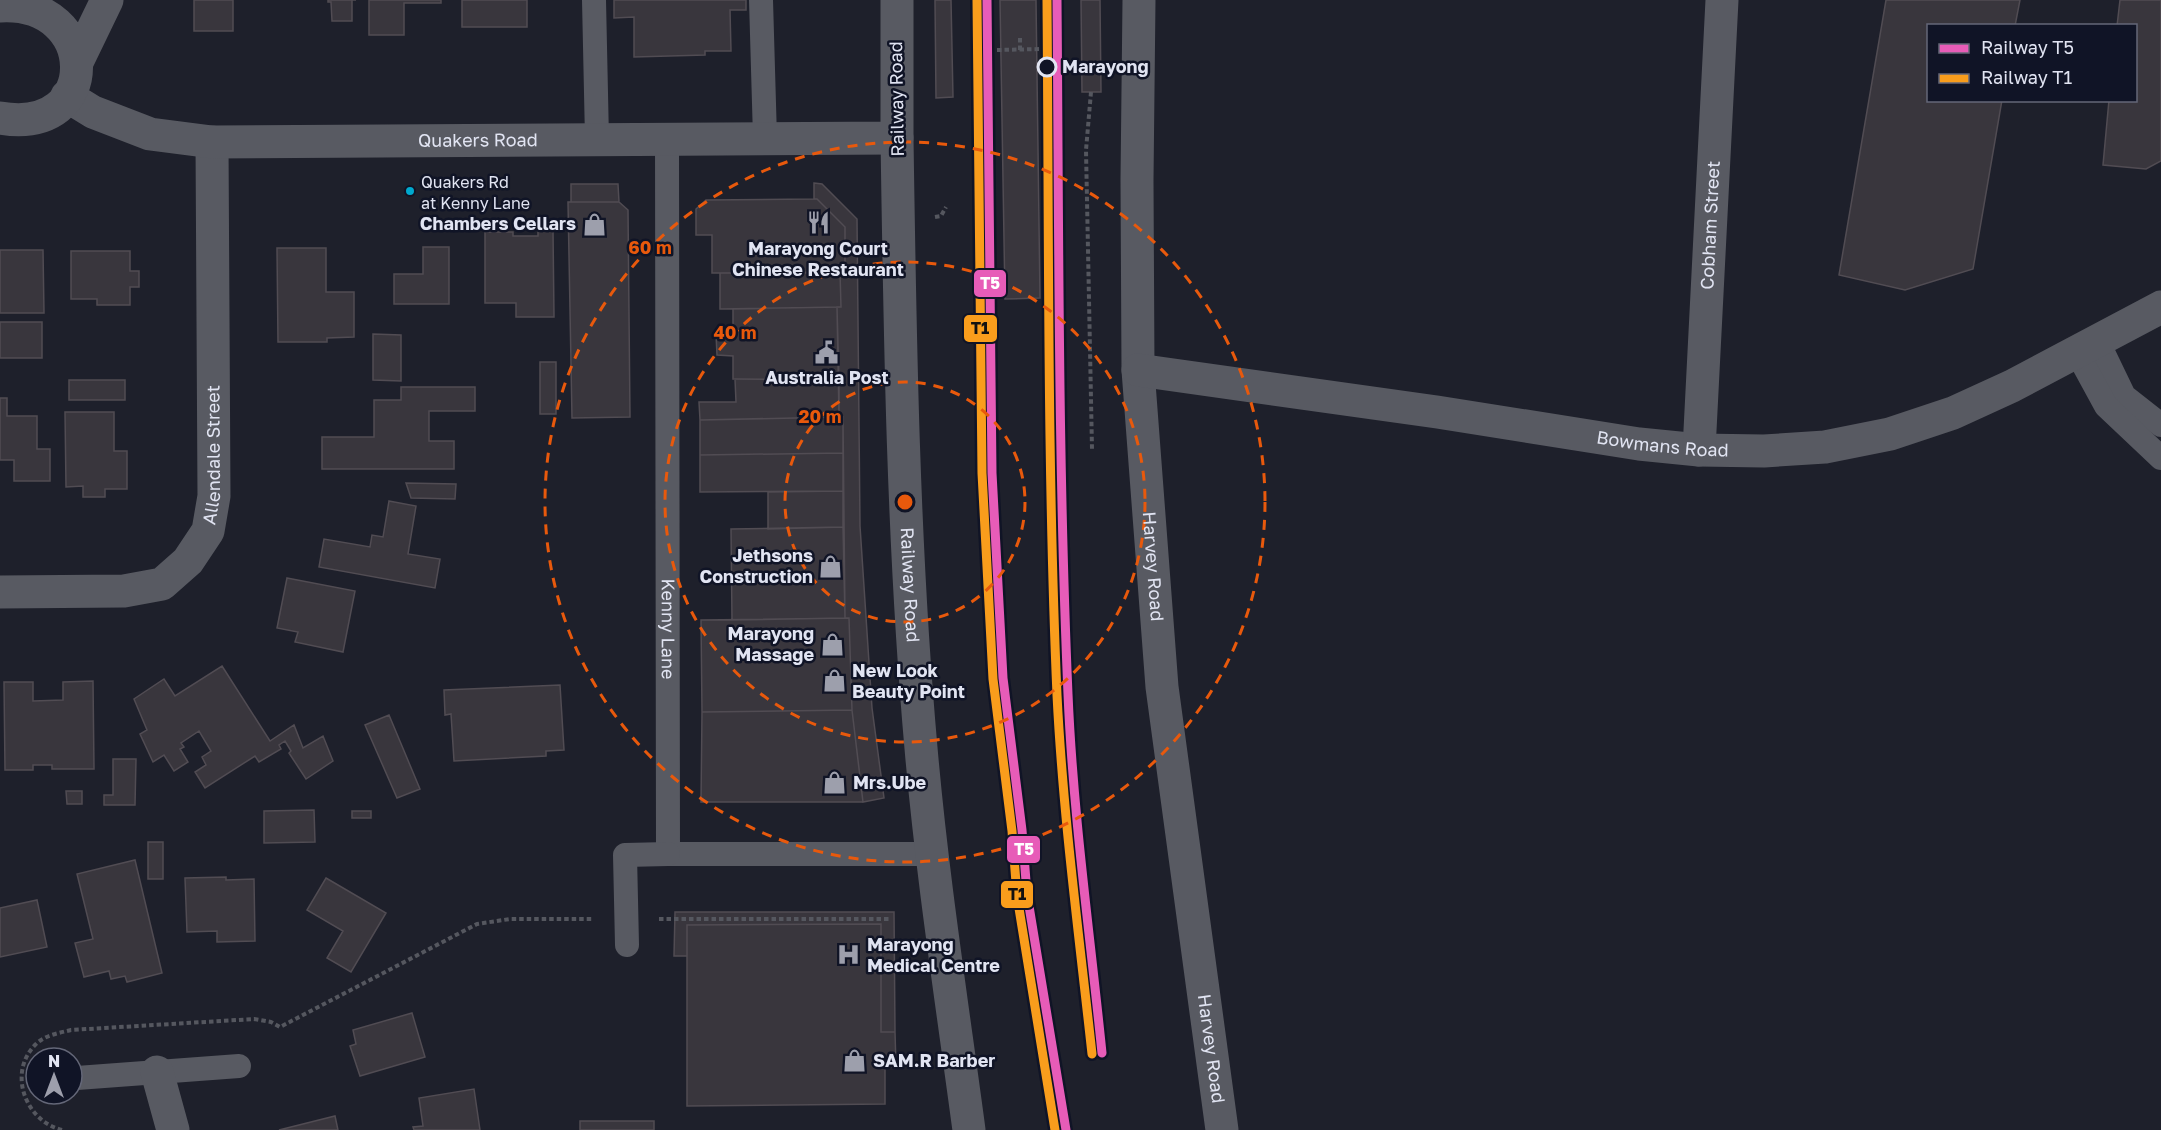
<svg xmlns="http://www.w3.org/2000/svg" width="2161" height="1130" font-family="'Golos Text',sans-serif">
  <rect width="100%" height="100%" fill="#1e202b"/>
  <path fill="#39363d" stroke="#514c53" stroke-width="1.5" d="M194 0H233V31H194Z
    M328 0H356H352V21H332L331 2H328Z
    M369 0H441V3H404V35H369Z
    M462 0H527V27H462Z
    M614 0H746V10H730L731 51H705V55L634 57V17L614 18Z
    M935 0H951L953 97 936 98Z
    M1000 0H1036L1040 298 1005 299Z
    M1081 0H1100L1101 92H1082Z
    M1886 0H2020L2015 26H1928V100H2002L1973 269 1905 290 1839 275Z
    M2120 0H2161V161L2146 169 2103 165 2109 100H2136V26H2117Z
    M814 183 822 184 857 219 860 526 872 708 884 798 863 802 852 710 849 618H845L843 417H839L837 307H841L840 272 845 273V227L817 199H814Z
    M571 184H618L619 202H571Z
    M814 199H817L845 227V273H712V235H696V209L706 200Z
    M568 202H619L628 210 630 417 572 418Z
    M538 230H553L554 317H516V303H485V232H513V236H538Z
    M423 247H449V304H394V274H423Z
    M277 248H326V292H354V337L327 338V342H278Z
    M0 250H43L44 313H0Z
    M71 251H130V271H139V287H130V305H97V299H71Z
    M840 272 841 307 720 309V273Z
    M837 307 839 380 733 379V356L717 355 716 334H733V309Z
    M0 322H42V358H0Z
    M373 334 401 335V381L373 380Z
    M540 362H556V414H540Z
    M735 379 839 380V417L700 420 699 402H736Z
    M69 380H125V400H69Z
    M401 387H475V411H429V441H454V469H322V437H374V400H401Z
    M0 398H7V416H37V449H50V481H14V460H0Z
    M65 412H114V451H127V489H105V497H83V486L66 487Z
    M843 417V453L700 455V420Z
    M843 453V491L700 492V455Z
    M406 483 456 484 455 499 411 498Z
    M843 491V527L768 529V492Z
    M389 501 416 506 408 554 440 559 435 588 319 567 324 539 370 547 372 535 383 537Z
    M843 527 845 618 732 620 731 529Z
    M287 578 355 591 343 652 295 642 298 632 277 628Z
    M849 618 852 710 702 712 701 620Z
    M222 666 270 741 294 725 303 748 323 736 333 761 306 779 289 753 291 751 285 741 279 745 281 749 259 762 255 756 205 788 195 772 206 765 202 757 211 751 199 731 181 743 184 747 180 749 188 762 174 771 164 755 153 762 140 734 147 730 134 699 164 679 175 696Z
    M93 681 94 769H52V765H33V770H5L4 682H33V701L63 700V682Z
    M560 685 564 750 546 751V756L454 761 451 714 445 715 444 690Z
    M852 710 863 802H701L702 712Z
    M389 715 420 789 397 798 365 725Z
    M113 759H136L135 805H104V795H113Z
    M66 791H82V804H67Z
    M314 810 315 842 264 843V811Z
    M352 811H371V818H352Z
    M148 842H163V879H148Z
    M135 860 162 973 127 982 125 976 111 979 109 971 84 977 75 943 93 939 77 874Z
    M226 877V880L254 879 255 941 217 942V931L187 932 185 878Z
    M326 878 386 913 351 972 327 958 343 931 307 910Z
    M37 900 47 947 0 957V908Z
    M675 912H894L895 1032H881V924L687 925V956H674Z
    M881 924V1032H895L896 1067 885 1066V1104L687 1106V925Z
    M412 1013 425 1057 360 1076 350 1046 356 1044 353 1030Z
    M474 1089 480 1130H414L413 1127 423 1126 419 1098Z
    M335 1116 338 1130H279Z
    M580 1121H654V1130H580Z"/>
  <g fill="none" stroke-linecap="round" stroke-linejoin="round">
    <path stroke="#55575f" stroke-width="4" stroke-dasharray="4.5 3" stroke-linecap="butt" d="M1020 38V50
      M997 50 1043 49
      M1091 92 1086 150 1092 449
      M935 217 941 216 946 207
      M659 919H889
      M62 1130C25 1121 7 1072 36 1044 45 1035 59 1033 71 1030L254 1019 271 1022 280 1027 477 924 510 919H594"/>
    <g stroke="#585a62" stroke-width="24">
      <path d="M594 0 597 139"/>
      <path d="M761 0 765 138"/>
      <path id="s1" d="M667 139 668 854H934"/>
      <path d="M2098 342 2124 396 2161 425"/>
      <path d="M2076 351 2106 406 2161 458"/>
      <path d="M627 945 625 855 668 854"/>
      <path d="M77 1078 239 1066"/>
    </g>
    <g stroke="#585a62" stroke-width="33">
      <path id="s2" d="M1139 0 1137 180 1138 370 1162 687 1222 1130"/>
      <path id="s3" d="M897 138C900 341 903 545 921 748 932 875 952 1003 969 1130"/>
      <path id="s4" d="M1138 370 1437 412 1639 444 1699 450 1764 451 1825 447 1890 434 1953 413 2012 386 2161 307"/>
      <path id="s5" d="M1699 450 1722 0"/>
      <path id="s6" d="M0 592 124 591 162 584 188 561 208 531 214 496 212 142"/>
      <path d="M157 1072 173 1130"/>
    </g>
    <path stroke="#585a62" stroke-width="33" id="s7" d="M67 96 93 112 150 134 212 142 897 138V0"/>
    <path stroke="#585a62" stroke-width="33" d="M0 6C100 0 104 136 0 118
      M78 60 107 0"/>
    <defs>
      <path id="rail-1" d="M987 0 992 473 1003 678 1022 830 1027 894 1066 1130
        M1057 0C1059 231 1058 463 1068 694 1073 814 1090 934 1102 1053"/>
      <path id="rail-2" d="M977 0 982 473 993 679 1012 831 1017 896 1055 1130
        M1047 0C1049 232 1047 464 1057 695 1063 815 1079 935 1092 1054"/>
    </defs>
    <use href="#rail-1" stroke="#101426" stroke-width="14"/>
    <use href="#rail-2" stroke="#101426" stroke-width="14"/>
    <use href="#rail-1" stroke="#e75cb8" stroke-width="9"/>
    <use href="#rail-2" stroke="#f99d1c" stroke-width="9"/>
  </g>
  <g fill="none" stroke="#e8590c" stroke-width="3" stroke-dasharray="10 8">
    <circle cx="905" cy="502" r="120"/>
    <circle cx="905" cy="502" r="240"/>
    <circle cx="905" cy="502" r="360"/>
  </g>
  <defs>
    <symbol id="restaurant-bare" viewBox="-9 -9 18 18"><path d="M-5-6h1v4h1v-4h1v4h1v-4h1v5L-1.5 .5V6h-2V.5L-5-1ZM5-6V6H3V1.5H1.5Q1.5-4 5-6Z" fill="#9d9fac" stroke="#101426" stroke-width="2.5" paint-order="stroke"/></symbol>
    <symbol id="shop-bare" viewBox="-9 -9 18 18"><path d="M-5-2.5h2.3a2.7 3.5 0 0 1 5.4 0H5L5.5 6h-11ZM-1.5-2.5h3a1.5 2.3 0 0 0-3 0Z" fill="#9d9fac" stroke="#101426" stroke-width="2.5" paint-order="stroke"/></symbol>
    <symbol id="civic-bare" viewBox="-9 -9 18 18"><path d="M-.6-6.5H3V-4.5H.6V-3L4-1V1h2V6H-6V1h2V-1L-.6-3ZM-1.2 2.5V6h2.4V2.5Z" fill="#9d9fac" stroke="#101426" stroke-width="2.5" paint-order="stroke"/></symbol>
    <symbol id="hospital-bare" viewBox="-9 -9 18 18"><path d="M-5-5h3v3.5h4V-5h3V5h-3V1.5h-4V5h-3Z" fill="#9d9fac" stroke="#101426" stroke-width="2.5" paint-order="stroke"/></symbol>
  </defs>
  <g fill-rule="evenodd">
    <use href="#restaurant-bare" x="802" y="206" width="33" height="33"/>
    <use href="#shop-bare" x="578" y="208" width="33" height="33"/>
    <use href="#civic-bare" x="810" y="336" width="33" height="33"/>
    <use href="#shop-bare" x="814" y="550" width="33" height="33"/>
    <use href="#shop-bare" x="816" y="628" width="33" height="33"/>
    <use href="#shop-bare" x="818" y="664" width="33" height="33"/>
    <use href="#shop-bare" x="818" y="766" width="33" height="33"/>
    <use href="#hospital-bare" x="832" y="938" width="33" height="33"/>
    <use href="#shop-bare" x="838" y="1044" width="33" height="33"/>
  </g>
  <circle fill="#101426" stroke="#e1e4f2" stroke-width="3" cx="1047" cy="67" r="9"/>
  <circle fill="#00a9ce" stroke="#101426" stroke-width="2" cx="410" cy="191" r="5"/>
  <g text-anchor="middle" stroke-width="5" stroke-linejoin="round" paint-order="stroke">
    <g font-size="16" fill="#e1e4f2" stroke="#101426" text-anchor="start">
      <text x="421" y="188">Quakers Rd<tspan x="421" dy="21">at Kenny Lane</tspan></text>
    </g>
    <g font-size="18" font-weight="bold" fill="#e1e4f2" stroke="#101426" text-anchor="start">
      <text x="1062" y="73">Marayong</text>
    </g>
    <g font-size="18" fill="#e1e4f2" stroke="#101426">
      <text transform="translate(897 99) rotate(-91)" y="6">Railway Road</text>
      <text dy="6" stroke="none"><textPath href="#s7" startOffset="420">Quakers Road</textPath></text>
      <text dy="6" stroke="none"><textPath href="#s5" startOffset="225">Cobham Street</textPath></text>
      <text dy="6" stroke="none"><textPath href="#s4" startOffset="530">Bowmans Road</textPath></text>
      <text dy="6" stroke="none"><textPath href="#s6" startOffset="310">Allendale Street</textPath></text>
      <text dy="6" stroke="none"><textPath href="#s2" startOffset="567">Harvey Road</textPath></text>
      <text dy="6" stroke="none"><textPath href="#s3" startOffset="447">Railway Road</textPath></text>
      <text dy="6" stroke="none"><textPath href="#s1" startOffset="490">Kenny Lane</textPath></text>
      <text dy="6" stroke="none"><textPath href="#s2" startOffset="1053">Harvey Road</textPath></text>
    </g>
    <g font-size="18" font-weight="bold" fill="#e1e4f2" stroke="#101426" text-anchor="start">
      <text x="576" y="230" text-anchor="end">Chambers Cellars</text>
      <text x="818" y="255" text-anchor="middle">Marayong Court<tspan x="818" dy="21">Chinese Restaurant</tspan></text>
      <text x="827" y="384" text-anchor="middle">Australia Post</text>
      <text x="813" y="562" text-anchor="end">Jethsons<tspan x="813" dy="21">Construction</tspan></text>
      <text x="814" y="640" text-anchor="end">Marayong<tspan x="814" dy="21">Massage</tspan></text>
      <text x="852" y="677">New Look<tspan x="852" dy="21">Beauty Point</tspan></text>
      <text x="853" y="789">Mrs.Ube</text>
      <text x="867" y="951">Marayong<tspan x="867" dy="21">Medical Centre</tspan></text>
      <text x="873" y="1067">SAM.R Barber</text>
    </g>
  </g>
  <circle cx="905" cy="502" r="9" fill="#e8590c" stroke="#101426" stroke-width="3"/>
  <g font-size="18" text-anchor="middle" font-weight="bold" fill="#e8590c" stroke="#101426" stroke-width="5" stroke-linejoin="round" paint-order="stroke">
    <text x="650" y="254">60 m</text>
    <text x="735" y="339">40 m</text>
    <text x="820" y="423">20 m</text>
  </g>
  <g stroke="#101426" stroke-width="2">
    <rect x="973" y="269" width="34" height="29" rx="6" fill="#e75cb8"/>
    <rect x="963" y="314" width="35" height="29" rx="6" fill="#f99d1c"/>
    <rect x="1006" y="835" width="35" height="29" rx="6" fill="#e75cb8"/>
    <rect x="1000" y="880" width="34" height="29" rx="6" fill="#f99d1c"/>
  </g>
  <g font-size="16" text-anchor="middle" font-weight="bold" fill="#fff">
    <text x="990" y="289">T5</text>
    <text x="1024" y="855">T5</text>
  </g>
  <g font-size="16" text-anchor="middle" font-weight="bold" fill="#111">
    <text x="980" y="334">T1</text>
    <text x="1017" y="900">T1</text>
  </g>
  <rect x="1927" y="24" width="210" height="78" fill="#101426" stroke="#646778" stroke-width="1.5"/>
  <rect x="1939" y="44" width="30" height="9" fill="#e75cb8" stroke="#646778" stroke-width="1.5"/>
  <text x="1981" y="54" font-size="18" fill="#e1e4f2">Railway T5</text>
  <rect x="1939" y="74" width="30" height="9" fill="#f99d1c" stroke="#646778" stroke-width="1.5"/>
  <text x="1981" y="84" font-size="18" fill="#e1e4f2">Railway T1</text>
  <g transform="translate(54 1076)"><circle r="28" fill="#101426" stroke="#646778" stroke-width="1.5"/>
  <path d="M0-4.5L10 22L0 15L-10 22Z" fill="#9d9fac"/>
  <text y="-9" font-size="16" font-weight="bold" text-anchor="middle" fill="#e1e4f2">N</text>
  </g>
</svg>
